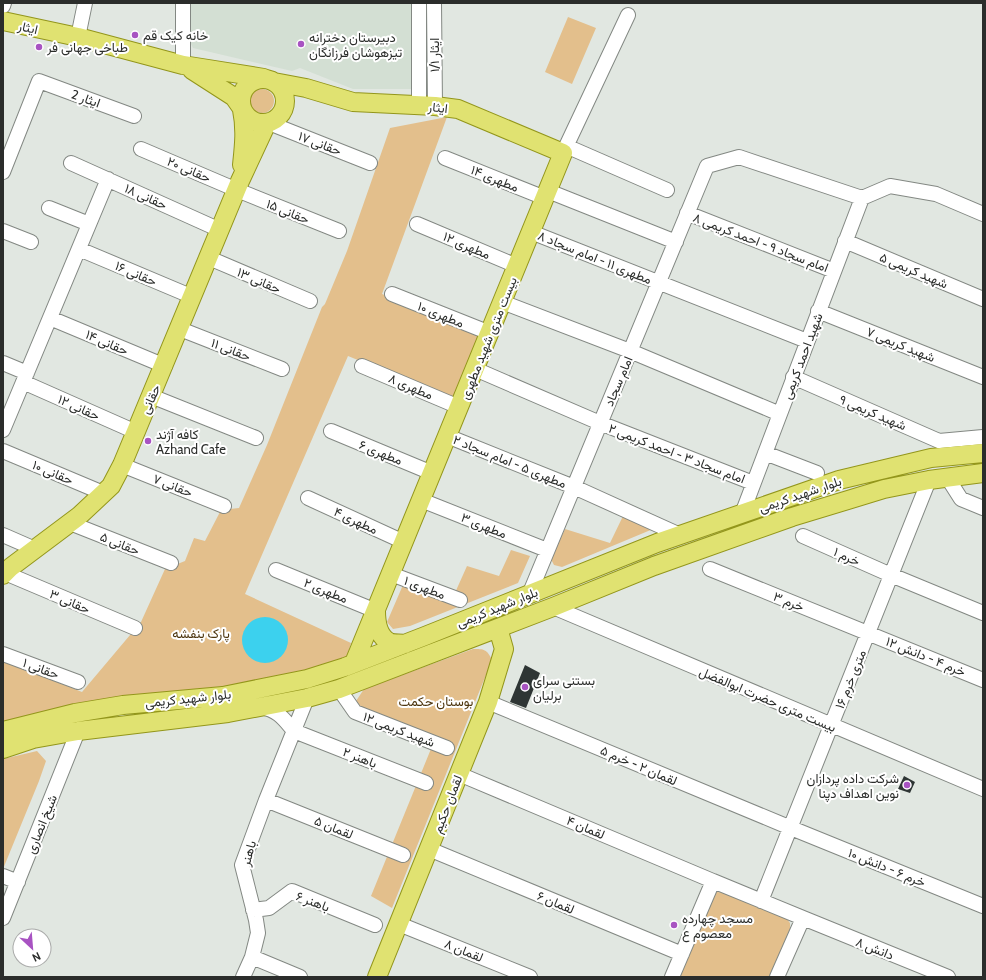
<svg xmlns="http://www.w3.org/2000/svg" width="986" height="980" font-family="Cabin,Vazirmatn,sans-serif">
  <rect width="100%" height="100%" fill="#e1e7e1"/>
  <path fill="#d3dfd3" d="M188 3H411V89H353L300 68 292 71 193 48 189 40Z"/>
  <path fill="#e3bf8c" d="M568 17 596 28 572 84 545 72Z
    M250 101a12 12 0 1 1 24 0a12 12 0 1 1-24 0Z
    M447 117 382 294 482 334 456 400 348 356 245 594 351 643 346 660 220 690 3 724V660L82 692 141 622 165 569 185 561 194 538 205 541 221 510 239 508 267 445 322 307 325 304 347 251 390 128Z
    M624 514 653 529 562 567 554 565 551 559 565 529 610 543Z
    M511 550 530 556 518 583 410 626 393 629 387 622 406 578 454 595 467 566 499 576Z
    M473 649C484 649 487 649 492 660L392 908 371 896 435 739 364 710 356 701 364 689Z
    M37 751 46 761 39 781 3 869V759Z
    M717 892 727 893 787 919 790 923V929L769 977H677L713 895Z"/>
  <path fill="#3cd1ee" d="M242 640a23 23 0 1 1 46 0a23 23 0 1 1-46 0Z"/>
  <path fill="#2e3534" d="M525 665 540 673 526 708 510 702Z
    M904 776 915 782 910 793 898 789Z"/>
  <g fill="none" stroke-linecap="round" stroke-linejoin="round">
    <defs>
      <path id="minor" d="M434 3 435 106
        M3 6 4 3
        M78 37 85 3
        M183 65V3
        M419 106V3
        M269 123 370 163
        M566 146 667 190
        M141 149 237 190 339 231
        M563 153 628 15
        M445 158 545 198
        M71 163 220 230
        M3 172 39 81 134 116
        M548 191 676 242
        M862 198 890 186 936 194 983 214
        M49 208 89 224
        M687 213 834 271
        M417 224 517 266
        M3 231 31 242
        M531 232 807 341
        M845 241 983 299
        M79 249 193 297
        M209 258 310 301
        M392 294 490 333
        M502 302 630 351 780 414
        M818 311 983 377
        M50 318 165 366
        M180 329 282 369
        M3 363 27 373
        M362 366 459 407
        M475 369 600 423 753 483
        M793 377 939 441 983 437
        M23 382 136 432
        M151 396 256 438
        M3 430 108 179
        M331 431 432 473
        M447 436 574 487 680 535
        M3 451 103 493
        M765 453 817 473
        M122 465 224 506
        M947 477 961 499 983 508
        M308 498 404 542
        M421 500 547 550
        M742 514 862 198
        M70 523 171 563
        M3 535 35 549
        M803 536 891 575 983 613
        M710 569 983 680
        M276 570 376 611
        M5 573 135 628
        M391 574 460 600
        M529 595 707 166 739 157 862 198
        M553 607 983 789
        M3 654 78 682
        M339 689 355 712 447 748
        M488 702 791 828 983 906
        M261 707C279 711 283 718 294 731
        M294 731 426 783
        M459 774 713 881
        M266 800 403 855
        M429 849 682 954
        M3 876 18 882
        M761 901 929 480
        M253 910 269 908 292 891 375 925
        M3 918 78 731
        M803 918 948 977
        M399 924 530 977
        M252 957 300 977
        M243 977 252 957 258 933 256 920 242 865 266 800 307 698
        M672 977 713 881 803 918 777 977"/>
      <path id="major" d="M3 21 78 37 183 65 264 78
        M192 70 234 97 241 107
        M241 101a22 22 0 1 1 44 0a22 22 0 1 1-44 0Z
        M274 82 306 88 353 102 435 106 458 109 563 153 354 663
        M242 110C246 129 244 146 242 165
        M3 575 11 567 79 516 111 486 122 465 240 181 267 123
        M376 611C376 622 378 636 389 642 393 644 400 643 405 644
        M3 731 75 713 123 705 223 696 307 679 345 667 425 636 657 543 839 480 931 458 983 453
        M3 749 33 739 78 731 228 713 307 698 339 689 553 607 654 566 792 517 884 489 929 480 983 473
        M377 977 488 702 504 649 498 628"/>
    </defs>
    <use href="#minor" stroke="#838883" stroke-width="16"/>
    <use href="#major" stroke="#93961b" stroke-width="20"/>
    <use href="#minor" stroke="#fff" stroke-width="14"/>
    <use href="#major" stroke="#e0e271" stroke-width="18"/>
  </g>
  <g fill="#a853c2" stroke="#fff" stroke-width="1.5">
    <circle cx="135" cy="35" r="4"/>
    <circle cx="301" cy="44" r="4"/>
    <circle cx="39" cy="47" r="4"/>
    <circle cx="148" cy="441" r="4"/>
    <circle cx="525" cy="687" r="4"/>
    <circle cx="907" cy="785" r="4"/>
    <circle cx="674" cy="925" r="4"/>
  </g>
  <g text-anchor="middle" stroke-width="4" stroke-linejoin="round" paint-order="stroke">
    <g font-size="13" fill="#2b2d2b" stroke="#fff">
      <text transform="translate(28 27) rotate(13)" y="5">ایثار</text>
      <text transform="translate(434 55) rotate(-90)" y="5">ایثار ۱/۱</text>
      <text transform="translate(86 98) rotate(20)" y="5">ایثار 2</text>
      <text transform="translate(438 107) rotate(6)" y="5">ایثار</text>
      <text transform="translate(320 143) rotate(21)" y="5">حقانی ۱۷</text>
      <text transform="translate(189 169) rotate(23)" y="5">حقانی ۲۰</text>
      <text transform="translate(495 178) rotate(22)" y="5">مطهری ۱۴</text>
      <text transform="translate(146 196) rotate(24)" y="5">حقانی ۱۸</text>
      <text transform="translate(288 211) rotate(22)" y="5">حقانی ۱۵</text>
      <text transform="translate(761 242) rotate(21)" y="5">امام سجاد ۹ - احمد کریمی ۸</text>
      <text transform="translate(467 245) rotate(23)" y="5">مطهری ۱۲</text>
      <text transform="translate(595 257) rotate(22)" y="5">مطهری ۱۱ - امام سجاد ۸</text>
      <text transform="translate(914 270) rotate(23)" y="5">شهید کریمی ۵</text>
      <text transform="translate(136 273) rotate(23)" y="5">حقانی ۱۶</text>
      <text transform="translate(259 280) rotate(23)" y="5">حقانی ۱۳</text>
      <text transform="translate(441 314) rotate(22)" y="5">مطهری ۱۰</text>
      <text transform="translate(488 338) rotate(-68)" y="5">بیست متری شهید مطهری</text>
      <text transform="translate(107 342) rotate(23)" y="5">حقانی ۱۴</text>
      <text transform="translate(901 344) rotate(22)" y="5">شهید کریمی ۷</text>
      <text transform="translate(231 349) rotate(21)" y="5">حقانی ۱۱</text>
      <text transform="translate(802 356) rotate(-69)" y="5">شهید احمد کریمی</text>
      <text transform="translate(618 381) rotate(-67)" y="5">امام سجاد</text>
      <text transform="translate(411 386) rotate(23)" y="5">مطهری ۸</text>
      <text transform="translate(150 399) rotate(-66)" y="5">حقانی</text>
      <text transform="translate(79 407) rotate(24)" y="5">حقانی ۱۲</text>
      <text transform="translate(873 412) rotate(23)" y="5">شهید کریمی ۹</text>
      <text transform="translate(381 452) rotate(22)" y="5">مطهری ۶</text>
      <text transform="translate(677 453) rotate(21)" y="5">امام سجاد ۳ - احمد کریمی ۲</text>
      <text transform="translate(510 461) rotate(22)" y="5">مطهری ۵ - امام سجاد ۲</text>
      <text transform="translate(53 472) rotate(23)" y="5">حقانی ۱۰</text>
      <text transform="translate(173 485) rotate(22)" y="5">حقانی ۷</text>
      <text transform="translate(800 494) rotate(-19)" y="5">بلوار شهید کریمی</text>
      <text transform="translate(356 520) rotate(25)" y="5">مطهری ۴</text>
      <text transform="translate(484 525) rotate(22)" y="5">مطهری ۳</text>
      <text transform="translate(120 543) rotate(22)" y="5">حقانی ۵</text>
      <text transform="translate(847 556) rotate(24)" y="5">خرم ۱</text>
      <text transform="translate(425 587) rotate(21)" y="5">مطهری ۱</text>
      <text transform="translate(326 590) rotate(22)" y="5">مطهری ۲</text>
      <text transform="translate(70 601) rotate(23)" y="5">حقانی ۳</text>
      <text transform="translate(789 601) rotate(22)" y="5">خرم ۳</text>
      <text transform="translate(497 607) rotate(-22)" y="5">بلوار شهید کریمی</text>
      <text transform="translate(926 656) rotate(22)" y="5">خرم ۴ - دانش ۱۲</text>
      <text transform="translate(41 668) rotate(20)" y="5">حقانی ۱</text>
      <text transform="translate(850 679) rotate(-68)" y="5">۱۶ متری خرم</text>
      <text transform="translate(188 698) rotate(-6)" y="5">بلوار شهید کریمی</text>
      <text transform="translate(768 699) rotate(23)" y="5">بیست متری حضرت ابوالفضل</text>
      <text transform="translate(399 729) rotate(21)" y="5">شهید کریمی ۱۲</text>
      <text transform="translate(360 757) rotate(21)" y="5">باهنر ۲</text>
      <text transform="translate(639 765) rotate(23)" y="5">لقمان ۲ - خرم ۵</text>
      <text transform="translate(447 804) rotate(-69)" y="5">لقمان حکیم</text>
      <text transform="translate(41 824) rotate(-68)" y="5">شیخ انصاری</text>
      <text transform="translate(334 827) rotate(22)" y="5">لقمان ۵</text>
      <text transform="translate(586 827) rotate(23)" y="5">لقمان ۴</text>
      <text transform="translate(248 853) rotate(-74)" y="5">باهنر</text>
      <text transform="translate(887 867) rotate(22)" y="5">خرم ۶ - دانش ۱۰</text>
      <text transform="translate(313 901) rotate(21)" y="5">باهنر ۶</text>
      <text transform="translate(556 902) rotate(23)" y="5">لقمان ۶</text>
      <text transform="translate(875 948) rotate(22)" y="5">دانش ۸</text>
      <text transform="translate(464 950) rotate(22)" y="5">لقمان ۸</text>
    </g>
    <g font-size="13" fill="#2b2d2b" stroke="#fff" text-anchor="start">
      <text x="143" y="40">خانه کیک قم</text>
      <text x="309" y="42">دبیرستان دخترانه<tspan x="309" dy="15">تیزهوشان فرزانگان</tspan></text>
      <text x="47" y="52">طباخی جهانی فر</text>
      <text x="156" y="439">کافه آژند<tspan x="156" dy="15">Azhand Cafe</tspan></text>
      <text x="533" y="685">بستنی سرای<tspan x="533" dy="15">برلیان</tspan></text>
      <text x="899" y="783" text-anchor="end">شرکت داده پردازان<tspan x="899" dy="15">نوین اهداف دپنا</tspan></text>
      <text x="682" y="923">مسجد چهارده<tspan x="682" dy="15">معصوم ع</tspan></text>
    </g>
    <g font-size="13" fill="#4d350e" stroke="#fff">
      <text x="201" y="638">پارک بنفشه</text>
      <text x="436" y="706">بوستان حکمت</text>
    </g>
  </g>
  <rect width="986" height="980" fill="none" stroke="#2b2d2b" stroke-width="8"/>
  <g transform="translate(32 948) rotate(154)"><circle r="19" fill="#ffffff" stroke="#aaabaa"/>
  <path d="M0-3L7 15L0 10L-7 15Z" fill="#a853c2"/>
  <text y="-6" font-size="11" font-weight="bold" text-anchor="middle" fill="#2b2d2b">N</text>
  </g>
</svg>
